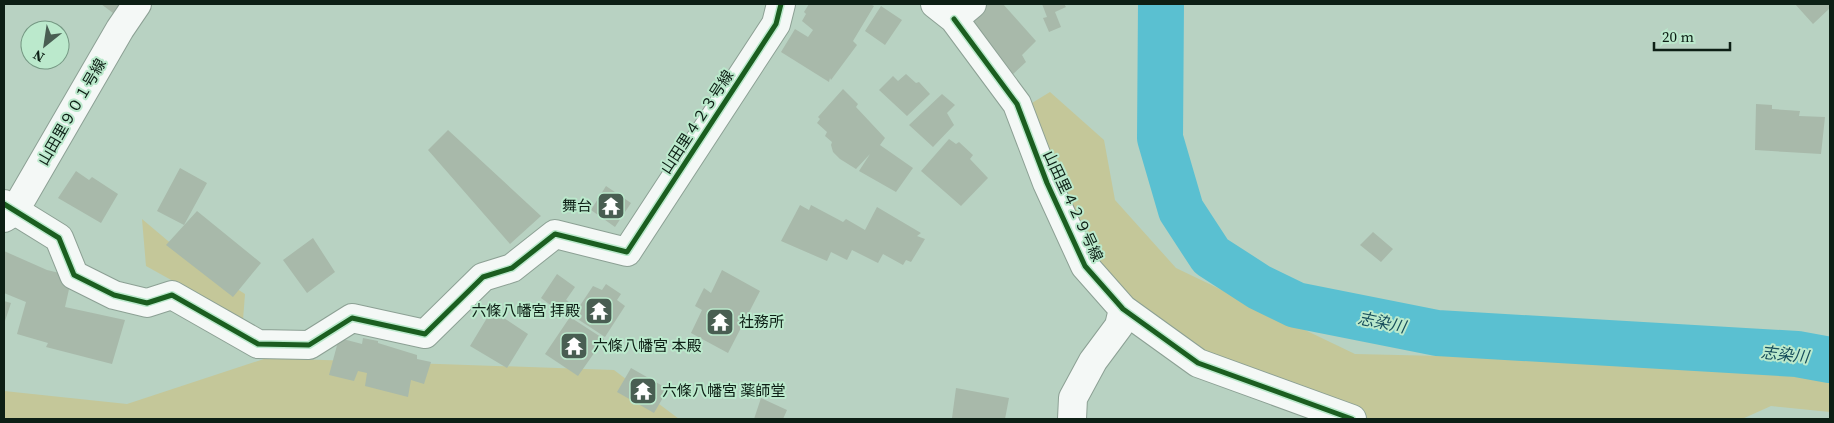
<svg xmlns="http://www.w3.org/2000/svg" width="1834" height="423" font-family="'Source Serif 4','Noto Sans JP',serif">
  <rect width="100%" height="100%" fill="#b8d2c2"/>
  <path fill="#c4c799" d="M1050 92 1104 140 1115 200 1176 268 1355 354 1791 364 1830 371V412L1771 406 1742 419H1353L1204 357 1123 309 1090 261 1027 106Z
    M142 219 187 257 245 294 243 320 146 266Z
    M267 358 614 370 679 419H4V391L127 404Z"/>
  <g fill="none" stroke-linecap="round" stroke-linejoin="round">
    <path stroke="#5ac0d1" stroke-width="46" d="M1161 4 1160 138 1181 210 1211 256 1259 287 1296 305 1437 333 1797 354 1830 360"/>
  </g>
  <path fill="#a8b9aa" d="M101 4H127L117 16Z
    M809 4H870L874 6 853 41 857 45 831 80 830 78 829 82 781 52 795 29 808 37 813 30 802 21 806 14 804 12Z
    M982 4H1003L1036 41 1022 55 1026 62 1011 76 964 16Z
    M1042 4H1064L1066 7 1055 12 1061 27 1049 32 1043 18 1047 17Z
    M1795 4H1830V8L1813 24Z
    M881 6 902 20 885 45 865 31Z
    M906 74 916 83 919 82 930 94 907 116 879 90 893 76 898 81Z
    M843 89 858 104 856 107 885 138 880 145 913 168 896 192 859 171 870 154 856 169 840 159 833 152 831 145 832 142 825 136 827 132 817 123 820 119 818 117Z
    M942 94 955 105 947 113 954 125 933 147 909 125Z
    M1756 104 1772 105V109L1800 111 1799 116 1825 117 1821 154 1755 150Z
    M448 130 541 216 510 244 428 150Z
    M949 139 956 144 959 142 973 155 970 159 988 178 961 206 921 171Z
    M180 168 207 183 184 225 157 211Z
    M76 171 89 180 92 177 118 194 101 223 58 198Z
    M606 186 631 203 615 227 591 210Z
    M800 205 809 210 811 205 843 222 846 219 865 230 877 207 921 233 917 236 925 239 911 262 906 260 903 265 883 254 878 263 852 250 847 260 831 252 827 261 781 241Z
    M197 211 261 263 233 297 166 245Z
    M1373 232 1393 249 1381 262 1360 245Z
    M313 238 335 272 307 293 283 260Z
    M4 251 47 270 72 276 65 307 125 320 112 364 46 347 48 343 17 334 26 302 4 293Z
    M722 270 760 291 728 353 691 333 702 310 695 306 704 288 711 293Z
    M557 274 575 287 566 300 576 307 568 318 541 298Z
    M606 284 621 294 617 300 625 306 605 337 573 316 593 286 602 290Z
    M4 301 11 303 4 324Z
    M495 312 528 334 507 368 470 346 490 313Z
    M570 317 604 339 578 376 545 354Z
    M339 338 362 344 363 338 378 341V343L417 355V359L431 362 424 384 411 380 408 397 365 386 367 373 358 371 354 381 329 375Z
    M631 368 668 389 654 413 617 392Z
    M956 388 1009 398 1005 419H954L952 418Z
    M761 398 787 410 783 419H754Z"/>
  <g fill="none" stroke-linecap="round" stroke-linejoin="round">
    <defs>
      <path id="minor" d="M935 4 954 19 972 4
        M954 19 1017 104 1047 183 1085 266 1123 309 1198 363 1352 419
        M4 204 59 238 74 275 114 295 147 303 172 295 258 344 309 345 352 318 425 334 483 277 512 268 555 234 627 252 776 24 781 4
        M4 218 14 212 120 29 137 4
        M1072 419 1073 398 1093 361 1119 326 1123 309"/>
    </defs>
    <use href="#minor" stroke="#8ca094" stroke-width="30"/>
    <use href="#minor" stroke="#f4f8f6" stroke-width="28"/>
    <defs>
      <path id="cycleway" d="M954 19 1017 104 1047 183 1085 266 1123 309 1198 363 1352 419
        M4 204 59 238 74 275 114 295 147 303 172 295 258 344 309 345 352 318 425 334 483 277 512 268 555 234 627 252 776 24 781 4"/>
    </defs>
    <use href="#cycleway" stroke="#bbe9cc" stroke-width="8"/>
    <use href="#cycleway" stroke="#1b5e20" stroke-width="5"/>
  </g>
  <defs>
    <symbol id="temple-square" viewBox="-11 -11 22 22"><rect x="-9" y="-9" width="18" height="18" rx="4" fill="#495e52" stroke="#bbe9cc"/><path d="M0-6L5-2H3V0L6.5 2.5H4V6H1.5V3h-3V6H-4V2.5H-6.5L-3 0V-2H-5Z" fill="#fff"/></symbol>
  </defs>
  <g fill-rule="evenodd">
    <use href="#temple-square" x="595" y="190" width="32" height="32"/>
    <use href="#temple-square" x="583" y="295" width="32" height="32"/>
    <use href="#temple-square" x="704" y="306" width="32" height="32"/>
    <use href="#temple-square" x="558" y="330" width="32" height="32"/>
    <use href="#temple-square" x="627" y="375" width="32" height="32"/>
  </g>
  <g text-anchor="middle" stroke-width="4" stroke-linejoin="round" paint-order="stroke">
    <g font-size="15" fill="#0d1f15" stroke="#bbe9cc">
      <text transform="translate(72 112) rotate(-60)" y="5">山田里９０１号線</text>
      <text transform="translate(697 122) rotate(-57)" y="5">山田里４２３号線</text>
      <text transform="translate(1073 206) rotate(65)" y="5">山田里４２９号線</text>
    </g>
    <g font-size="15" fill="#0d1f15" stroke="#bbe9cc" text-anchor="start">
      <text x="592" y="211" text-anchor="end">舞台</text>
      <text x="580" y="316" text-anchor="end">六條八幡宮 拝殿</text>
      <text x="739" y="327">社務所</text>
      <text x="593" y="351">六條八幡宮 本殿</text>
      <text x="662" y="396">六條八幡宮 薬師堂</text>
    </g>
    <g font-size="16" font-style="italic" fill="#174d5b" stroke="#bbe9cc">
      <text transform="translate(1382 322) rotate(11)" y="6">志染川</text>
      <text transform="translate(1785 354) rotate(6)" y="6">志染川</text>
    </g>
  </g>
  <rect width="1834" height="423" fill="none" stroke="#0d1f15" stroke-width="10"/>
  <g transform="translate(45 45) rotate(210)"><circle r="24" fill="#bbe9cc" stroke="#759883"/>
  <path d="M0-4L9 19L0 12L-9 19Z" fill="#495e52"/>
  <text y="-8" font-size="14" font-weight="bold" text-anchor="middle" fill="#0d1f15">N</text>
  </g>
  <path d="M1654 42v8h76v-8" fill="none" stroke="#0d1f15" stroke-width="2.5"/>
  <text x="1662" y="42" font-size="15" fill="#0d1f15" stroke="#bbe9cc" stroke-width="4" paint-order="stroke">20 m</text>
</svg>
